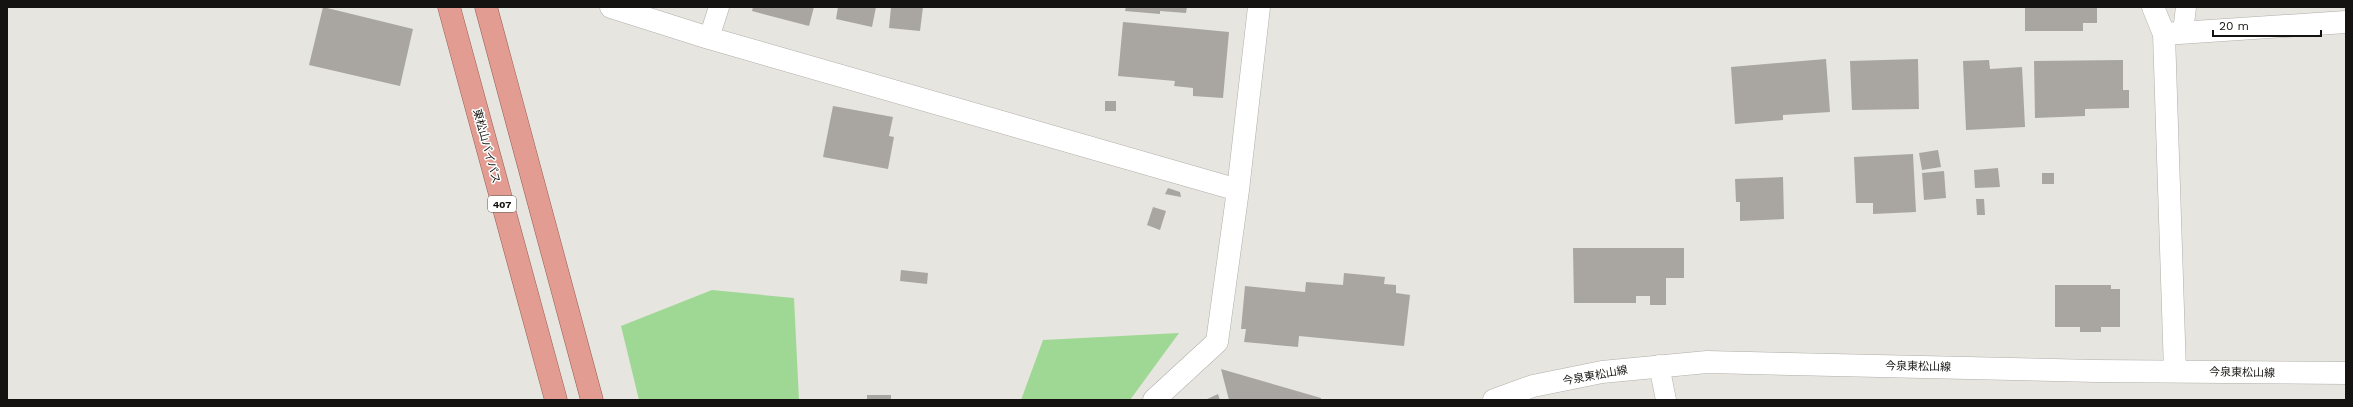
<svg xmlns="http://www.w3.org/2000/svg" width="2353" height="407" font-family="'Work Sans','Noto Sans JP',sans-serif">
  <rect width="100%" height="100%" fill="#e7e5df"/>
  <path fill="#9fd895" d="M712 290 794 298 799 400H639L621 326Z
    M1179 333 1130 400H1021L1043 340Z"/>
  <path fill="#a9a6a2" d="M323 7 413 29 400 86 309 65Z
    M753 7H814L809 26 752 11Z
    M838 7H876L872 27 836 19Z
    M891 7H923L920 31 889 28Z
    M1126 7H1187L1186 13 1160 11V14L1125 11Z
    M2025 7H2097V23H2083V31H2025Z
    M1123 22 1229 32 1223 98 1193 96V88L1174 86 1175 81 1118 76Z
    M1826 59 1830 112 1783 115V120L1735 124 1731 67Z
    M1918 59 1919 109 1852 110 1850 61Z
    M1989 60 1990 69 2022 67 2025 127 1966 130 1963 61Z
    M2123 60V90H2129V108L2085 109V116L2035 118 2034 61Z
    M1105 101H1116V111H1105Z
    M833 106 893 117 889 136 894 137 888 169 823 157Z
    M1938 150 1941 167 1922 170 1919 153Z
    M1913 154 1916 212 1873 214V203H1856L1854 157Z
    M1998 168 2000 187 1975 188 1974 170Z
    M1944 171 1946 198 1924 200 1922 173Z
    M2042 173H2054V184H2042Z
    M1783 177 1784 219 1740 221V202H1736L1735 179Z
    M1168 188 1180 192 1181 197 1165 194Z
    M1976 199H1984L1985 215H1977Z
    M1153 207 1166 211 1160 230 1147 225Z
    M1573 248H1684V278H1666V305H1650V296H1636V303H1574Z
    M901 270 928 273 927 284 900 281Z
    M1344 273 1385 277 1384 284 1396 285V293L1410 295 1404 346 1299 336 1298 347 1244 342 1246 329H1241L1245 286 1305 292 1306 282 1343 285Z
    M2055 285H2111V289H2120V327H2101V332H2080V327H2055Z
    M1221 369 1321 398V400H1229Z
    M1218 394 1220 400H1205Z
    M867 395H891V400H867Z"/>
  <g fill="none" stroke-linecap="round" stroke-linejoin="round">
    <defs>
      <path id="service" d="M2183 32 2186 7
        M709 38 719 7
        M1659 365 1666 400"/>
      <path id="minor" d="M611 7 709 38 1238 190
        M2153 7 2164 34 2175 371
        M2164 34 2346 22
        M1154 400 1217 342 1238 190 1259 7"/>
      <path id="secondary" d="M1494 400 1533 386 1602 372 1707 362 2096 371 2346 373"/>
      <path id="trunk" d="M449 7 556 400
        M486 7 592 400"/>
    </defs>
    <use href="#service" stroke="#b0aeaa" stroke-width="21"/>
    <use href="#minor" stroke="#b0aeaa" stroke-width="23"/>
    <use href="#secondary" stroke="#b0aeaa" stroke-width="23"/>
    <use href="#trunk" stroke="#955c53" stroke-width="23"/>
    <use href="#service" stroke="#fff" stroke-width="20"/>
    <use href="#minor" stroke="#fff" stroke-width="22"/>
    <use href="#secondary" stroke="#fff" stroke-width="22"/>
    <use href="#trunk" stroke="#e29c92" stroke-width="22"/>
  </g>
  <g text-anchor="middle" stroke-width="3" stroke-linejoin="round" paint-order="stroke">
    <rect fill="#fff" stroke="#5a5a58" stroke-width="1" x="488" y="196" width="28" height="16" rx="3"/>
    <g font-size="10" font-weight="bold" fill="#141311">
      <text x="502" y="208">407</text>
    </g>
    <g font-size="11" fill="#141311" stroke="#fff">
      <text transform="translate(487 146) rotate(75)" y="4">東松山バイパス</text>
      <text transform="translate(1918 366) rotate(1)" y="4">今泉東松山線</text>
      <text transform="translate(2242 372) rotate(1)" y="4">今泉東松山線</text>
      <text transform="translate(1595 375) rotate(-10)" y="4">今泉東松山線</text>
    </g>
  </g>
  <rect width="2353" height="407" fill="none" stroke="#141311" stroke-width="16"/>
  <path d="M2213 30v6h108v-6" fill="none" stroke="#141311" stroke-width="2"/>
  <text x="2219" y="30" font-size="12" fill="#141311" stroke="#ffffff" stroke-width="3" paint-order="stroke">20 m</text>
</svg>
